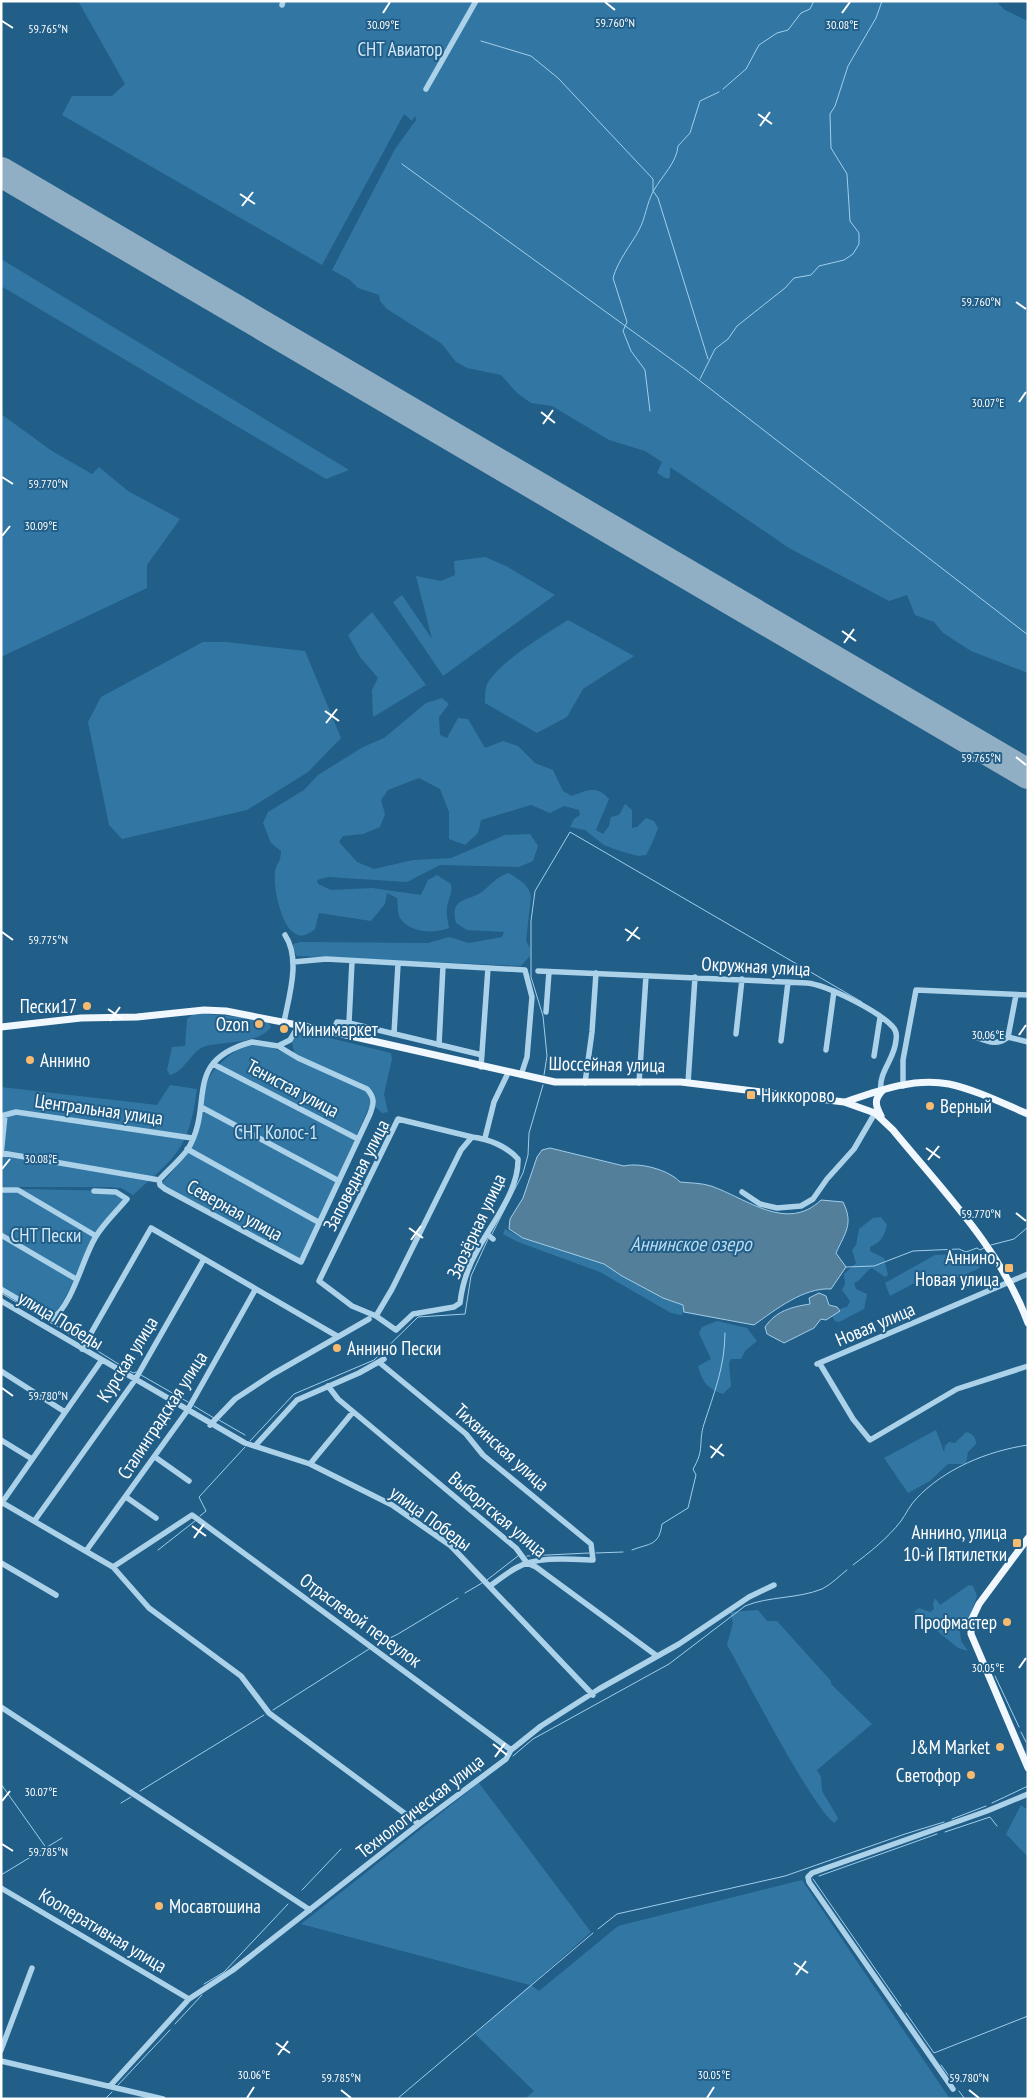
<svg xmlns="http://www.w3.org/2000/svg" width="1029" height="2100" font-family="'PT Sans Narrow',sans-serif">
  <rect width="100%" height="100%" fill="#215e88"/>
  <path fill="#3277a4" d="M78 1H996L1005 10 1028 21V673L971 651 943 633 934 622 915 615 907 595 889 601 789 548 670 467V477L667 479 657 473 662 462 645 451 609 440 552 406 531 403 517 393 501 375 467 368 456 362 442 344 387 309 380 301 379 295 358 288 350 280 332 270 395 149 416 120 415 116 412 121 404 114 322 265 62 115 72 96H112L125 84Z
    M1 259 349 470 326 479 1 286Z
    M1 414 52 451 92 474 99 467 128 491 180 519 147 565V588L1 657Z
    M485 557 506 566 555 595 443 676 393 602 402 595 432 639 416 576 441 581 455 575 454 561Z
    M372 612 426 685 373 717 372 690 378 678 360 657 348 635Z
    M568 620 634 656 583 689 567 717 537 733 485 703C485 698 485 692 486 687 492 666 549 632 568 620Z
    M203 642H226L305 651 341 738 308 772 247 810 122 839 109 825 88 722 101 697Z
    M442 698 449 704 439 717 440 735 447 738 458 718 468 719 485 748 503 741 518 746 535 763 553 770 563 791 572 796C587 790 597 785 609 799L596 830 603 834 609 826 611 817 619 815 625 804 632 810V828L637 827 646 818 654 821 658 828C657 833 648 852 646 855L638 856 620 851 604 845 585 830 570 827 574 819 580 815 579 810 564 806 550 813 531 805 481 820 478 833 465 845 449 839V812L440 789 419 778 388 790 381 800 385 814 380 827 363 834 343 836 339 842 357 862 374 869 413 860 451 858 505 835 530 834 538 846 533 861 519 867 440 865 407 882 328 877 317 880 318 884 331 890 372 888 421 895 428 880 437 875 451 884C453 894 448 898 447 908 446 915 448 921 449 928 434 934 410 933 400 918 397 913 398 904 397 898L387 893 385 904 371 921 319 913 315 929C310 933 304 937 298 935 281 930 273 886 275 872 276 863 281 863 281 851L271 843 263 823 268 812 304 790 318 775 363 747 384 738 426 703Z
    M509 873C519 880 529 884 531 897L526 941 530 948V956L521 966 297 956 294 952 293 944 300 942 428 943 449 937 469 943 502 937 504 932 467 930 456 923C449 896 469 902 483 891 492 884 497 876 509 873Z
    M194 1013 251 1018 268 1022 271 1027C259 1044 225 1041 206 1046 191 1050 186 1071 170 1075L167 1070 172 1047 185 1046 187 1019Z
    M301 1031 391 1053 392 1059 384 1094 388 1112 382 1113 371 1103 300 1261 165 1187 162 1183C181 1164 192 1144 201 1119 205 1108 203 1095 206 1085 210 1074 216 1067 224 1060 253 1035 269 1046 300 1060L294 1052 292 1042Z
    M170 1085 197 1089C189 1149 177 1156 133 1195L121 1188 106 1187H1V1087L157 1105Z
    M22 1189 117 1191 127 1196 96 1233 64 1300 52 1317 1 1286V1192H17Z
    M881 1217 887 1225C884 1237 881 1242 870 1247V1251L884 1258 888 1275 885 1277 872 1268C864 1272 862 1280 854 1283L856 1289 867 1294 864 1309 839 1322 835 1321 832 1316 842 1308 847 1307 850 1301 842 1290 845 1284 844 1274 856 1263 852 1250 856 1245 859 1229 873 1218Z
    M505 1229 523 1238 604 1264 622 1276 663 1298 683 1305 684 1312 681 1315 671 1313 600 1272 518 1242 503 1234Z
    M975 1253 980 1268 952 1280 926 1277 890 1296 885 1283 935 1255Z
    M717 1321 747 1328 757 1341 745 1351 741 1359H731L729 1363 731 1386 723 1394C708 1389 702 1382 698 1366L711 1359 699 1333 702 1327Z
    M936 1430 944 1452 945 1446 949 1442 955 1443 966 1432C973 1434 976 1437 976 1444L968 1452 966 1464H948L930 1481 908 1493 884 1458Z
    M969 1585 973 1586 977 1596 965 1631 960 1630 961 1641 968 1651 958 1648 914 1612 919 1608 930 1612 934 1609 933 1604 935 1598 940 1605Z
    M758 1610 767 1621H777L831 1681V1684L872 1724 817 1770 821 1777 822 1791 838 1818 835 1823C814 1812 744 1674 727 1645L733 1623 730 1612Z
    M479 1783 591 1932 531 1985 539 1991 618 1926 802 1880 950 2099H525L534 2091 475 2034 530 1985 301 1924Z
    M1021 1805 1028 1810V1857L1006 1834Z"/>
  <path fill="#547f9b" stroke="#a0ceeb" d="M550 1148 624 1166C640 1162 669 1170 680 1182 690 1183 702 1183 711 1186 746 1198 787 1233 821 1200L843 1202C854 1224 845 1233 836 1253L846 1267 831 1289C804 1287 775 1310 754 1325L684 1312 683 1305 663 1298 622 1276 604 1264 523 1238 509 1229 510 1219 523 1198 537 1157 542 1150Z
    M819 1293 826 1296 829 1305 837 1307 840 1311 826 1320 821 1319 814 1328 784 1343 767 1334 765 1327C776 1311 791 1307 810 1304L809 1298Z"/>
  <g fill="none" stroke-linecap="round" stroke-linejoin="round">
    <path stroke="#a0ceeb" stroke-width="1" d="M481 41 531 56 558 78 653 179V191L658 198 708 359
      M723 89 746 69 759 45 777 33 788 30 801 13 810 9 814 1
      M402 164 686 370 1028 635
      M700 379 715 349 728 339 737 326 785 288 794 278 811 275 819 266 844 260 853 254 859 244V233L850 221 847 174 831 148 830 114 835 106 848 66 876 18 882 1
      M650 411 645 370 631 351 623 331 627 322 613 278C618 260 631 245 639 230 646 217 646 204 654 190 662 176 677 162 678 146L690 133 700 101 719 92
      M544 1075 547 1056 543 1016 531 977V921L535 891 570 832 862 1002
      M492 1234 523 1173 528 1155 529 1133 543 1085
      M991 1245 1014 1239 1028 1227
      M846 1267 874 1266 913 1251 959 1249 966 1252 977 1248 980 1250 984 1248
      M1 1293 83 1342
      M88 1345 133 1373 136 1372
      M141 1375 188 1402
      M194 1406 214 1418
      M219 1420 245 1435
      M250 1441 294 1394 374 1360 418 1317 465 1314 471 1276 488 1239
      M200 1516 206 1511 199 1497 245 1447
      M158 1550 195 1521
      M632 1550C650 1543 659 1546 662 1524L688 1508 696 1475 693 1469C705 1449 698 1443 704 1424 714 1393 725 1366 725 1333
      M596 1553 623 1552
      M527 1556 589 1553
      M853 1565C870 1552 887 1539 901 1521 906 1514 910 1505 916 1499 944 1469 987 1451 1028 1445
      M487 1580 518 1556
      M465 1593 482 1583
      M376 1645 398 1634 458 1598
      M995 1676 1019 1727
      M273 1710 369 1649
      M1021 1732 1026 1742
      M1027 1746 1028 1747
      M513 1756 533 1739 669 1664 745 1606C769 1596 797 1599 822 1589 832 1584 839 1576 847 1570
      M1 1784 47 1849
      M140 1791 264 1715
      M121 1803 131 1797
      M992 1803 1028 1786
      M952 1819 986 1806
      M945 1832 990 1817 997 1826
      M1 1875 62 1838
      M819 1876 937 1834
      M813 1879 901 2006
      M302 1890 341 1849
      M598 1929 617 1914 785 1876 905 1834 944 1822
      M204 1984 224 1972 288 1904
      M906 2013 934 2053 1028 2016
      M175 2024 202 1995
      M941 2065 952 2080
      M118 2085 170 2030
      M959 2091 965 2099
      M105 2099 112 2092
      M397 2099 593 1933"/>
    <path stroke="#90aec4" stroke-width="30" d="M1 172 1028 774"/>
    <path stroke="#acd2ea" stroke-width="5.5" d="M282 5 283 1
      M426 89 476 1
      M293 962 326 959 525 970 532 997 527 1057 521 1075
      M538 971 807 983C827 985 878 1011 892 1026 896 1030 897 1035 896 1040 895 1059 878 1072 881 1091
      M546 1012 549 972
      M284 1022C289 996 301 959 285 935
      M349 1023 352 961
      M333 1032 337 1022 349 1023 482 1055
      M394 1034 398 964
      M736 1034 742 979
      M976 1037C989 1042 997 1046 1008 1037L1028 1042
      M1008 1037 1016 995
      M781 1041 788 982
      M252 1042 278 1046 298 1058 367 1089C375 1098 374 1103 370 1114L301 1262 165 1189 160 1185 159 1180C168 1170 180 1160 188 1149 215 1104 181 1061 252 1042Z
      M439 1045 443 966
      M278 1046 290 1040 299 1025
      M826 1050 834 991
      M874 1056 880 1018
      M213 1064 358 1139
      M481 1067 488 968
      M585 1083 592 1032 596 973
      M639 1083 646 976
      M688 1083 695 977
      M903 1086V1060L916 990 1028 995
      M201 1107 339 1181
      M1 1116 16 1112 192 1138
      M485 1138 494 1102 508 1073
      M187 1149 320 1223
      M2 1153 159 1180
      M1 1155 5 1115
      M1 1190H18L96 1236
      M742 1192 760 1204 777 1208 801 1206 813 1199 827 1179 854 1149 875 1113
      M487 1234 493 1239
      M1 1235 76 1279
      M1 1289 52 1319C73 1304 82 1260 95 1238 103 1224 117 1211 127 1199L116 1192 94 1191
      M1 1301 245 1443 310 1464 392 1505 451 1546 593 1695
      M376 1316 392 1289 461 1150 472 1137C488 1139 507 1146 518 1159 519 1191 491 1224 477 1251 468 1267 462 1285 460 1303L454 1307 413 1314 396 1330 376 1316 352 1306 319 1281 398 1119 472 1137
      M82 1349 151 1228 337 1336
      M380 1363 466 1434 483 1455 591 1544 593 1560C569 1559 537 1556 516 1568 507 1573 498 1580 490 1586
      M817 1364 1028 1274
      M820 1364 853 1419 870 1440 957 1389 1028 1366
      M1 1371 65 1412
      M328 1386 338 1399 516 1548 527 1563 536 1567 657 1656
      M210 1425 235 1399 273 1374 369 1319
      M1 1440 32 1459
      M255 1446 297 1400 359 1373 384 1359
      M155 1457 189 1481
      M310 1464 353 1412
      M126 1497 156 1518
      M1 1502 113 1567
      M1 1504 101 1361
      M35 1520 135 1380 204 1259
      M86 1551 187 1411 255 1290
      M1 1563 56 1595
      M113 1567 192 1515 511 1750
      M113 1567 149 1608 241 1676 269 1713 419 1824
      M1 1707 310 1910
      M1 1888 189 1999
      M1 2050 32 1968
      M1 2061 163 2099
      M110 2086 189 1999 233 1970 419 1824 506 1759 511 1750 541 1726 599 1689 679 1644 749 1597 774 1585
      M953 2089 809 1882 808 1877 812 1873 987 1811 1028 1794"/>
    <path stroke="#f0f8fe" stroke-width="7" d="M1 1027 81 1018 137 1017 204 1010 226 1011 333 1032 555 1082H681L844 1102 875 1113 893 1130C943 1191 1000 1248 1028 1323
      M845 1102C877 1091 914 1077 949 1084 976 1090 1002 1103 1028 1114
      M881 1116C875 1105 874 1099 883 1090
      M1028 1538 979 1604 971 1621V1634L1028 1768"/>
  </g>
  <path fill="none" stroke="#fff" stroke-width="2" d="M605 2 615 10M383 13 390 2M842 13 850 2M2 21 13 28M758 114 772 124M760 126 770 112M240 194 255 204M242 206 253 192M1016 302 1026 309M1019 402 1026 392M541 412 555 423M543 424 553 410M2 477 13 484M2 536 10 526M842 631 856 641M844 643 854 629M325 711 339 721M326 723 337 709M1016 757 1026 765M625 929 640 939M2 932 13 940M627 941 638 927M108 1009 122 1019M110 1021 120 1007M1019 1035 1026 1025M926 1148 940 1158M928 1160 939 1146M2 1169 10 1159M1016 1213 1026 1221M409 1228 423 1238M411 1240 421 1226M2 1388 13 1396M710 1446 724 1456M711 1458 722 1444M192 1526 206 1536M194 1538 204 1524M1019 1668 1026 1658M493 1744 507 1755M495 1757 505 1743M2 1801 10 1791M2 1844 13 1851M794 1963 808 1973M796 1975 806 1961M276 2043 290 2053M278 2055 288 2041M341 2090 351 2098M969 2090 979 2098M247 2098 254 2087M707 2098 714 2087"/>
  <g fill="#f7ba6e" stroke="#215e88" stroke-width="2">
    <circle cx="87" cy="1006" r="5"/>
    <circle cx="259" cy="1024" r="5"/>
    <circle cx="284" cy="1029" r="5"/>
    <circle cx="30" cy="1060" r="5"/>
    <rect x="746" y="1090" width="10" height="10" rx="2.5"/>
    <circle cx="930" cy="1106" r="5"/>
    <rect x="1004" y="1263" width="10" height="10" rx="2.5"/>
    <circle cx="337" cy="1348" r="5"/>
    <rect x="1012" y="1538" width="10" height="10" rx="2.5"/>
    <circle cx="1007" cy="1622" r="5"/>
    <circle cx="1000" cy="1747" r="5"/>
    <circle cx="971" cy="1775" r="5"/>
    <circle cx="159" cy="1906" r="5"/>
  </g>
  <g text-anchor="middle" stroke-width="4" stroke-linejoin="round" paint-order="stroke">
    <g font-size="19" fill="#d1e8f8" stroke="#215e88">
      <text x="400" y="56">СНТ Авиатор</text>
      <text x="276" y="1139">СНТ Колос-1</text>
      <text x="46" y="1242">СНТ Пески</text>
    </g>
    <g font-size="19" fill="#fff" stroke="#215e88">
      <text transform="translate(756 966) rotate(3)" y="7">Окружная улица</text>
      <text transform="translate(607 1064) rotate(1)" y="7">Шоссейная улица</text>
      <text transform="translate(293 1088) rotate(28)" y="7">Тенистая улица</text>
      <text transform="translate(99 1109) rotate(8)" y="7">Центральная улица</text>
      <text transform="translate(356 1175) rotate(-63)" y="7">Заповедная улица</text>
      <text transform="translate(235 1210) rotate(29)" y="7">Северная улица</text>
      <text transform="translate(476 1226) rotate(-65)" y="7">Заозёрная улица</text>
      <text transform="translate(61 1320) rotate(31)" y="7">улица Победы</text>
      <text transform="translate(875 1324) rotate(-23)" y="7">Новая улица</text>
      <text transform="translate(127 1359) rotate(-58)" y="7">Курская улица</text>
      <text transform="translate(162 1415) rotate(-57)" y="7">Сталинградская улица</text>
      <text transform="translate(502 1447) rotate(42)" y="7">Тихвинская улица</text>
      <text transform="translate(498 1514) rotate(40)" y="7">Выборгская улица</text>
      <text transform="translate(431 1518) rotate(36)" y="7">улица Победы</text>
      <text transform="translate(361 1620) rotate(36)" y="7">Отраслевой переулок</text>
      <text transform="translate(420 1806) rotate(-38)" y="7">Технологическая улица</text>
      <text transform="translate(103 1930) rotate(31)" y="7">Кооперативная улица</text>
    </g>
    <g font-size="19" fill="#fff" stroke="#215e88" text-anchor="end">
      <text x="77" y="1013">Пески17</text>
      <text x="249" y="1031">Ozon</text>
      <text x="294" y="1036" text-anchor="start">Минимаркет</text>
      <text x="40" y="1067" text-anchor="start">Аннино</text>
      <text x="761" y="1102" text-anchor="start">Никкорово</text>
      <text x="940" y="1113" text-anchor="start">Верный</text>
      <text x="999" y="1264">Аннино,<tspan x="999" dy="22">Новая улица</tspan></text>
      <text x="347" y="1355" text-anchor="start">Аннино Пески</text>
      <text x="1007" y="1539">Аннино, улица<tspan x="1007" dy="22">10-й Пятилетки</tspan></text>
      <text x="997" y="1629">Профмастер</text>
      <text x="990" y="1754">J&amp;M Market</text>
      <text x="961" y="1782">Светофор</text>
      <text x="169" y="1913" text-anchor="start">Мосавтошина</text>
    </g>
    <g font-size="20" font-style="italic" fill="#b8dbf1" stroke="#215e88">
      <text x="691" y="1251">Аннинское озеро</text>
    </g>
  </g>
  <g font-size="12" text-anchor="middle" fill="#fff" stroke="#215e88" stroke-width="4" stroke-linejoin="round" paint-order="stroke">
    <text x="615" y="27">59.760°N</text>
    <text x="842" y="29">30.08°E</text>
    <text x="383" y="29">30.09°E</text>
    <text x="48" y="33">59.765°N</text>
    <text x="981" y="306">59.760°N</text>
    <text x="988" y="407">30.07°E</text>
    <text x="48" y="488">59.770°N</text>
    <text x="41" y="530">30.09°E</text>
    <text x="981" y="762">59.765°N</text>
    <text x="48" y="944">59.775°N</text>
    <text x="988" y="1039">30.06°E</text>
    <text x="41" y="1163">30.08°E</text>
    <text x="981" y="1218">59.770°N</text>
    <text x="48" y="1400">59.780°N</text>
    <text x="988" y="1672">30.05°E</text>
    <text x="41" y="1796">30.07°E</text>
    <text x="48" y="1856">59.785°N</text>
    <text x="254" y="2079">30.06°E</text>
    <text x="714" y="2079">30.05°E</text>
    <text x="341" y="2082">59.785°N</text>
    <text x="969" y="2082">59.780°N</text>
  </g>
  <rect width="1029" height="2100" fill="none" stroke="#ffffff" stroke-width="5"/>
</svg>
